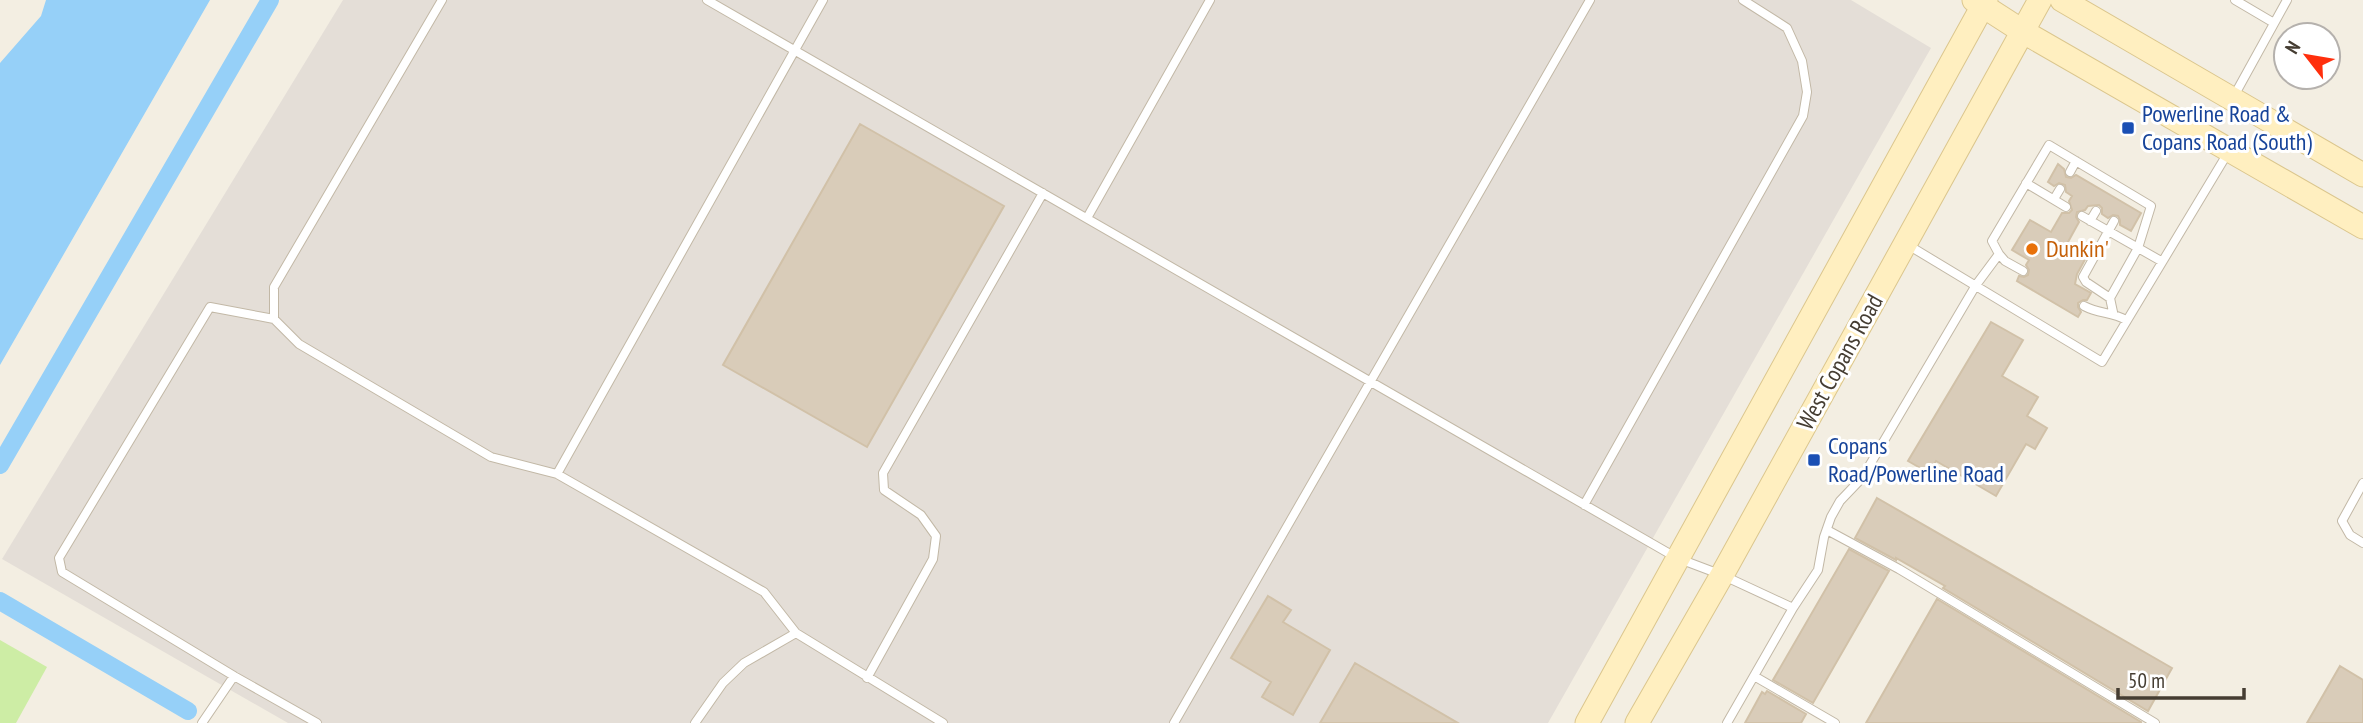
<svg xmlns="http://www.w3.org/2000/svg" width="2363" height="723" font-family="'PT Sans Narrow',sans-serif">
  <rect width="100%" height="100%" fill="#f3eee2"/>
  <path fill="#e4ded7" d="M343 0H1851L1931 48 1548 723H288L2 559Z"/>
  <path fill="#cdeda5" d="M0 640 47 667 16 723H0Z"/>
  <path fill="#96d0f8" d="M46 0H210L0 365V63L41 16Z"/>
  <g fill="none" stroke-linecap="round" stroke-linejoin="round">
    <path stroke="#96d0f8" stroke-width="18" d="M0 465 270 0
      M0 601 188 711"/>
  </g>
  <path fill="#d9ccb9" stroke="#d1c1a8" stroke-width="2" d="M860 124 1004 206 867 447 723 365Z
    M2058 164 2064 169 2066 177 2071 178 2076 175 2141 213 2131 231 2120 225V220L2118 216 2113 215 2108 218 2102 214V208L2099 205 2088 206 2085 210 2077 212 2076 217 2079 222 2068 242 2088 254 2077 274 2075 284 2091 293 2087 300H2083L2078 303V307L2081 312 2078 317 2017 281 2019 276 2024 277 2028 275 2029 270 2026 265 2029 260 2012 250 2030 220 2051 232 2062 213H2069L2072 210 2069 201 2072 196 2066 192 2065 185 2059 183 2054 186 2048 182Z
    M1991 322 2023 340 2002 376 2038 397 2027 416 2047 428 2035 449 2026 444 1996 496 1936 461 1929 473 1908 461Z
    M1877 498 2172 668 2148 711 1943 588 1945 586 1896 558V560L1855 538Z
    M1849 549 1889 571 1813 703 1773 680Z
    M1268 596 1291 610 1283 622 1330 650 1293 715 1262 697 1271 682 1231 658Z
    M1937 599 2141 722V723H1866Z
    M1355 663 1458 723H1320Z
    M2340 666 2363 680V723H2307Z
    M1767 691 1806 714 1801 723H1745L1762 692 1765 694Z"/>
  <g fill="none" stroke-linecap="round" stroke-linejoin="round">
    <defs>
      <path id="lane" d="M707 0 1677 558 1722 575 1793 608 1727 723
        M2235 0 2274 23
        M2234 96 2287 0
        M2070 172 2076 161
        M2026 183 2066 207
        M2054 199 2060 189
        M2082 216 2161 261
        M1087 218 1210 0
        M2090 221 2096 211
        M1908 245 2102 362 2229 151
        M1999 254 2005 261 2023 271
        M2084 306C2099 314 2112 312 2126 320
        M2113 312 2110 298 2086 282 2083 277 2114 221
        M274 319V287L442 0
        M557 474 823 0
        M2363 483 2342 521 2350 535 2363 543
        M1584 505 1803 116 1807 92 1802 61 1787 28 1743 0
        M1827 530 1899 569 2155 723
        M1793 608 1818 570 1824 537 1831 517 1840 501 1862 478 1976 285 1999 254 1992 241 2049 145 2151 206 2138 248 2110 298
        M1754 676 1835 723
        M867 678 933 559 936 536 921 515 884 490 883 473 1043 193
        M202 723 234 676
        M317 723 234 676 62 572 59 558 210 307 274 319 299 344 491 457 557 474 764 592 796 633 943 723
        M695 723 723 683 744 663 796 633
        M1174 723 1590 0"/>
      <path id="secondary" d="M1974 0 2022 31 2363 227
        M2062 0 2363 175
        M1587 723 1986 0
        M1637 723 1722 575 2040 0"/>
    </defs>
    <use href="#lane" stroke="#c2b8a6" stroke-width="10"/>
    <use href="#secondary" stroke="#dbc68d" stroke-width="25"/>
    <use href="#lane" stroke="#fff" stroke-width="8"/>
    <use href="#secondary" stroke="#ffefc0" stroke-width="23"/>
  </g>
  <g fill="#1a4fb4" stroke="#fff" stroke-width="2.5">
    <rect x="2121" y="121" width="14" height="14" rx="3.5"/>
    <rect x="1807" y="453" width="14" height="14" rx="3.5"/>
  </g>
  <circle fill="#e8710a" stroke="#fff" stroke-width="2.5" cx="2032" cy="249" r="7"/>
  <g text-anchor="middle" stroke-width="6" stroke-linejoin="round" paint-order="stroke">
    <g font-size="24" fill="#164399" stroke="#fff" text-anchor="start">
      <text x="2142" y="122">Powerline Road &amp;<tspan x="2142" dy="28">Copans Road (South)</tspan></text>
      <text x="1828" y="454">Copans<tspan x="1828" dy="28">Road/Powerline Road</tspan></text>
    </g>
    <g font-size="24" fill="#c56008" stroke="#fff" text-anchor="start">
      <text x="2046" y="257">Dunkin'</text>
    </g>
    <g font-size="24" fill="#453d32" stroke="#fff">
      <text transform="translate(1840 362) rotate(-61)" y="8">West Copans Road</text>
    </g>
  </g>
  <g transform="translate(2307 56) rotate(301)"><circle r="33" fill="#ffffff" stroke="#b5b1ad" stroke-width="2"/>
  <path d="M0-5L12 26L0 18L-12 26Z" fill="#ff2f0d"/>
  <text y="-10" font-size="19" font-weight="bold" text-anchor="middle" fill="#453d32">N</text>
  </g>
  <path d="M2118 688v10h126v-10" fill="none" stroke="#453d32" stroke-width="3.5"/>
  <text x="2128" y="688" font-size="21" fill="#453d32" stroke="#ffffff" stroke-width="5" paint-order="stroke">50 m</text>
</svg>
